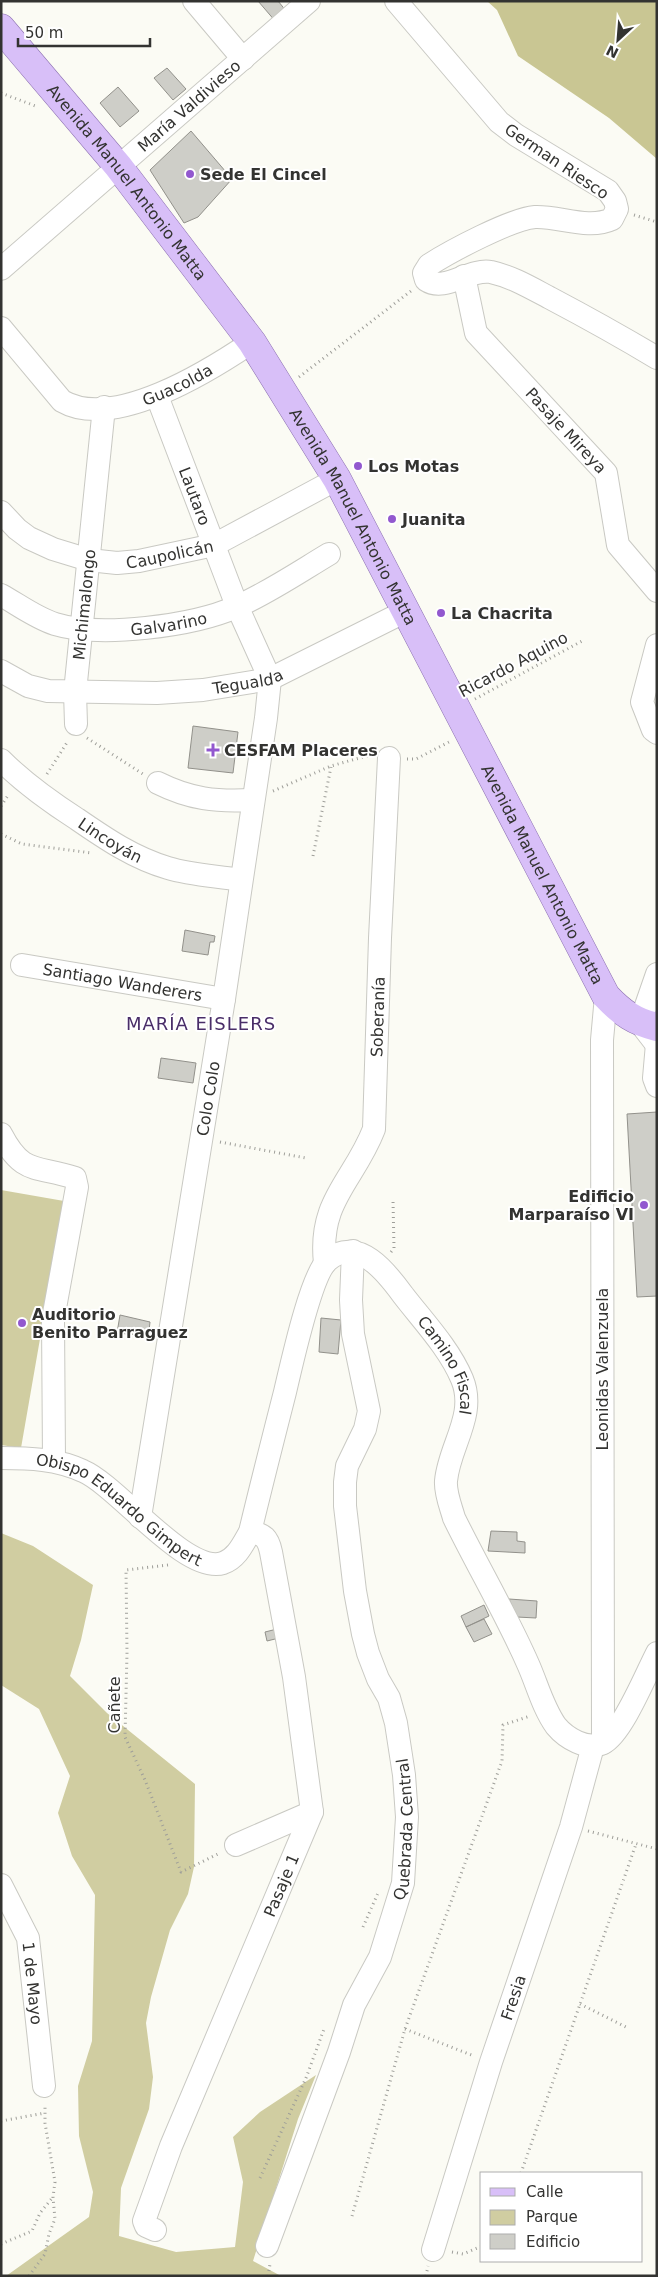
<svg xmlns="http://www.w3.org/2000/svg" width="658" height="2277" font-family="'DejaVu Sans',sans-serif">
  <rect width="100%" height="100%" fill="#fbfbf4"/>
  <path fill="#d0cda1" d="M1 1190 64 1201 21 1448 1 1445Z
    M1 1533 33 1546 93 1585 81 1640 70 1676 107 1713 195 1784 194 1867 188 1894 170 1930 151 1997 146 2023 153 2077 149 2109 121 2188 119 2236 176 2252 235 2247 243 2182 233 2137 260 2112 316 2075 298 2119 253 2261 281 2276H6L89 2217 93 2192 79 2136 78 2086 92 2041 95 1895 72 1856 58 1813 70 1776 39 1709 1 1685Z"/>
  <path fill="#c9c693" d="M487 1H657V159L609 118 518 56 497 10Z"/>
  <path fill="#cecec8" stroke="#92918b" d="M258 1H278L287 12 276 22Z
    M167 68 186 89 173 100 154 78Z
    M118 87 139 111 120 127 100 103Z
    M191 131 232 179 198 217 184 223 150 170Z
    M193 726 238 732 233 773 188 768Z
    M185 930 215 936 214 942H210L208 955 182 951Z
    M161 1058 196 1063 193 1083 158 1078Z
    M657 1112V1296L637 1297 627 1114Z
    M120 1315 150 1322 149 1331 139 1330 138 1335 117 1333Z
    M321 1318 341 1320 338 1354 319 1352Z
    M491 1531 517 1532V1541L525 1542V1553L488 1551Z
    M509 1599 537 1601 536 1618 517 1617Z
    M484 1605 489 1616 466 1627 461 1616Z
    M484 1619 492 1634 474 1642 466 1627Z
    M277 1629 279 1638 267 1641 265 1632Z"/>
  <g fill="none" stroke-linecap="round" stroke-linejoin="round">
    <defs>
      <g id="minor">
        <path d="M194 1 243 59"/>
        <path d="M396 1 499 122 516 135 608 191 615 201 617 209 612 219C588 230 560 216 535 217 511 219 451 251 429 265L424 273 426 280C445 293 469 268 491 272 513 277 531 288 550 298 586 317 622 337 657 358"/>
        <path id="s1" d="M1 269 309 1"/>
        <path id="s2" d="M464 276 476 333 606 473 618 545 657 591"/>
        <path id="s3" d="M1 328 62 401C114 431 209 371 252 342"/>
        <path id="s4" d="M1 512 17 529 29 538 53 549 89 560 117 563 139 561 214 545 337 479"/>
        <path id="s5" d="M1 595C19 605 36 618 55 624 100 638 193 626 236 607 268 593 299 572 329 554"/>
        <path d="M657 645 642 702 653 730 657 733"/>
        <path id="s6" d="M1 671 28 686 48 691 157 693 203 690 270 679 406 611"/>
        <path id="s7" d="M76 724 75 692 104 407"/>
        <path id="s8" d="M1 760C24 783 49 801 77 819 106 839 134 858 168 868 191 875 216 876 240 880"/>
        <path d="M158 783C190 799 216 802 252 800"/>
        <path id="s9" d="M22 965 224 999"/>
        <path d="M657 974 640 1023 657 1045"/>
        <path d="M657 1044 654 1078 657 1086"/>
        <path d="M1 1134C23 1176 36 1165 75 1178L77 1187 53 1319 54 1461"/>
        <path id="s10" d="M325 1263C318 1200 354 1181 374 1129L380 938 389 758"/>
        <path id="s11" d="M1 1458C30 1458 57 1459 83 1471 118 1486 186 1575 223 1563 237 1558 243 1544 250 1532 261 1486 273 1439 285 1392 291 1367 311 1274 328 1260 358 1235 387 1273 403 1295 423 1321 449 1348 462 1379 477 1415 449 1446 446 1481 445 1493 451 1507 454 1518 478 1567 506 1614 528 1664 537 1684 543 1708 556 1726 566 1738 587 1751 603 1743 622 1734 646 1674 657 1653"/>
        <path id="s12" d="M140 1517 224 999 266 718 270 679 237 606 157 396"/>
        <path d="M603 1743 602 1040 606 996"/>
        <path d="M236 1845 312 1812"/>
        <path id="s13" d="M1 1885 28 1938 44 2086"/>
        <path id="s14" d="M155 2230 146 2226 144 2221 171 2146 312 1812 294 1677 271 1552C268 1538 264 1534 250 1532"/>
        <path id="s15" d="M267 2246 339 2052 354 2005 380 1957 403 1883 407 1817 404 1775 396 1723 389 1698 378 1679 368 1653 363 1634 355 1591 345 1506V1482L347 1466 365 1429 369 1411 353 1334 351 1300 353 1251"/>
        <path id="s16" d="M433 2250 491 2062 571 1827 593 1746"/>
      </g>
      <g id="major">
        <path id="s17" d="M1 28 118 166 252 342 337 479 606 996C622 1013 635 1022 657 1027"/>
      </g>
    </defs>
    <use href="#minor" stroke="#c9c9c3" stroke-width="24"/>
    <use href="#major" stroke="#8d72b0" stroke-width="29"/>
    <path stroke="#9e9e99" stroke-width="3" stroke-dasharray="1 4" stroke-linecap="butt" d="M1 93 38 107
      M634 215 657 222
      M299 377 411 291
      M475 699 582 641
      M87 738 143 774
      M407 759H416L449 742
      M47 774 68 741
      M273 791 331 766 370 755
      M1 806 9 794
      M1 834 22 844 92 853
      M313 856 331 767
      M220 1142 306 1158
      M391 1252 394 1248 393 1200
      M168 1565 126 1570 127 1653 125 1737 145 1780 181 1872 220 1853
      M588 1831 657 1849
      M363 1927 378 1893
      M580 2004 628 2028
      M405 2029 474 2056
      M1 2121 45 2113
      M521 2173 636 1844
      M260 2178 306 2078 324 2029
      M352 2216 405 2029 502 1761 503 1725 530 1716
      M1 2244 32 2231 40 2213 53 2197
      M452 2252 463 2254 482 2246
      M29 2276 45 2254 49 2234 55 2219 53 2197 55 2182 45 2123V2104
      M268 2276 270 2264
      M426 2276 428 2266"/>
    <use href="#minor" stroke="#fff" stroke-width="22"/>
    <use href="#major" stroke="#d8bff8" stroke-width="28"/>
  </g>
  <g fill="#9258cf" stroke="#fff" stroke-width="2">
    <circle cx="190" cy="174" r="5"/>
    <circle cx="358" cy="466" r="5"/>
    <circle cx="392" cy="519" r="5"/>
    <circle cx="441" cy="613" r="5"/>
    <path d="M210.5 742.5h5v5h5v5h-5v5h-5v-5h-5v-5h5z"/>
    <circle cx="644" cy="1205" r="5"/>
    <circle cx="22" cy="1323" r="5"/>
  </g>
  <g text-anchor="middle" stroke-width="4" stroke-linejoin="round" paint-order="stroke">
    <g font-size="16" fill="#333331" stroke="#fff">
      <text dy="6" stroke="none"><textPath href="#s1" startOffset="249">María Valdivieso</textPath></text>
      <text transform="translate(557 161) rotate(34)" y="6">German Riesco</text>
      <text dy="6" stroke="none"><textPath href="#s17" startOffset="199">Avenida Manuel Antonio Matta</textPath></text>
      <text dy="6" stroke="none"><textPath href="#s3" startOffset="216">Guacolda</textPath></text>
      <text dy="6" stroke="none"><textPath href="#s2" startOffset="191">Pasaje Mireya</textPath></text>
      <text transform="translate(195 496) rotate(69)" y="6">Lautaro</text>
      <text dy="6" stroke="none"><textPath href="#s17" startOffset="604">Avenida Manuel Antonio Matta</textPath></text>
      <text dy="6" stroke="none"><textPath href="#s4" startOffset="184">Caupolicán</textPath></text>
      <text dy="6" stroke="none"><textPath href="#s7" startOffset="120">Michimalongo</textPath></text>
      <text dy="6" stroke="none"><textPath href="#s5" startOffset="176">Galvarino</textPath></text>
      <text transform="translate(513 664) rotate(-28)" y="6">Ricardo Aquino</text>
      <text dy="6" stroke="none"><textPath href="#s6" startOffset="252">Tegualda</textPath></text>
      <text dy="6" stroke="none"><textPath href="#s8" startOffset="136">Lincoyán</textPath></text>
      <text dy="6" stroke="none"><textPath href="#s17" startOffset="1009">Avenida Manuel Antonio Matta</textPath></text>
      <text dy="6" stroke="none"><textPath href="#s9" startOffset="102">Santiago Wanderers</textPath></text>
      <text dy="6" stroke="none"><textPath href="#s10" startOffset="258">Soberanía</textPath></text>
      <text dy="6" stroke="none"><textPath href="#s12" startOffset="424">Colo Colo</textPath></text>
      <text dy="6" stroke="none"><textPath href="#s11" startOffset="760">Camino Fiscal</textPath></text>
      <text transform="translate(602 1369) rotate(-90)" y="6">Leonidas Valenzuela</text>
      <text dy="6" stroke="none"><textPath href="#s11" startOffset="134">Obispo Eduardo Gimpert</textPath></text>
      <text transform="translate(114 1705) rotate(-90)" y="6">Cañete</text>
      <text dy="6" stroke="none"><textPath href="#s15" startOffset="442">Quebrada Central</textPath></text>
      <text dy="6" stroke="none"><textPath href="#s14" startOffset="378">Pasaje 1</textPath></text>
      <text dy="6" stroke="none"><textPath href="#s13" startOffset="105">1 de Mayo</textPath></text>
      <text dy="6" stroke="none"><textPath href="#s16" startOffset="265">Fresia</textPath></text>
    </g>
    <g font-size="16" font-weight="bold" fill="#333331" stroke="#fff" text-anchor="start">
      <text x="200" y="180">Sede El Cincel</text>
      <text x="368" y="472">Los Motas</text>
      <text x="402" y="525">Juanita</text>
      <text x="451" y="619">La Chacrita</text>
      <text x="224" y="756">CESFAM Placeres</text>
      <text x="634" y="1202" text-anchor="end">Edificio<tspan x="634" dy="18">Marparaíso VI</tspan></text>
      <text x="32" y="1320">Auditorio<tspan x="32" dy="18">Benito Parraguez</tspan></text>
    </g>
    <g font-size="18" letter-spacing="1" fill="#492d68" stroke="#fff">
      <text x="201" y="1030">MARÍA EISLERS</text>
    </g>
  </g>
  <rect width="658" height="2277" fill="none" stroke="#333331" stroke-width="5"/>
  <rect x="480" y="2172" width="162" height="90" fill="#ffffff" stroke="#adadad"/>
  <rect x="490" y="2188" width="25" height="8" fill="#d8bff8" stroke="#adadad"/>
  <text x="526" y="2197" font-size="15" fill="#333331">Calle</text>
  <rect x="490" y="2210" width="25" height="15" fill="#d0cda1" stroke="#adadad"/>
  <text x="526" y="2222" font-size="15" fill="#333331">Parque</text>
  <rect x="490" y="2234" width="25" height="15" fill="#cecec8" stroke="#adadad"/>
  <text x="526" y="2247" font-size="15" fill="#333331">Edificio</text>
  <g transform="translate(618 40) rotate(206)" stroke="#ffffff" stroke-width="4" paint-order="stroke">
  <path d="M0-4L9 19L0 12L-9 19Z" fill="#333331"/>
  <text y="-8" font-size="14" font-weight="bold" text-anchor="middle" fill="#333331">N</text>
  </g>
  <path d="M18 38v8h132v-8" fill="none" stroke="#333331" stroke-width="2.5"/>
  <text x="25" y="38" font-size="15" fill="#333331" stroke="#ffffff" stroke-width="4" paint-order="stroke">50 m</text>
</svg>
